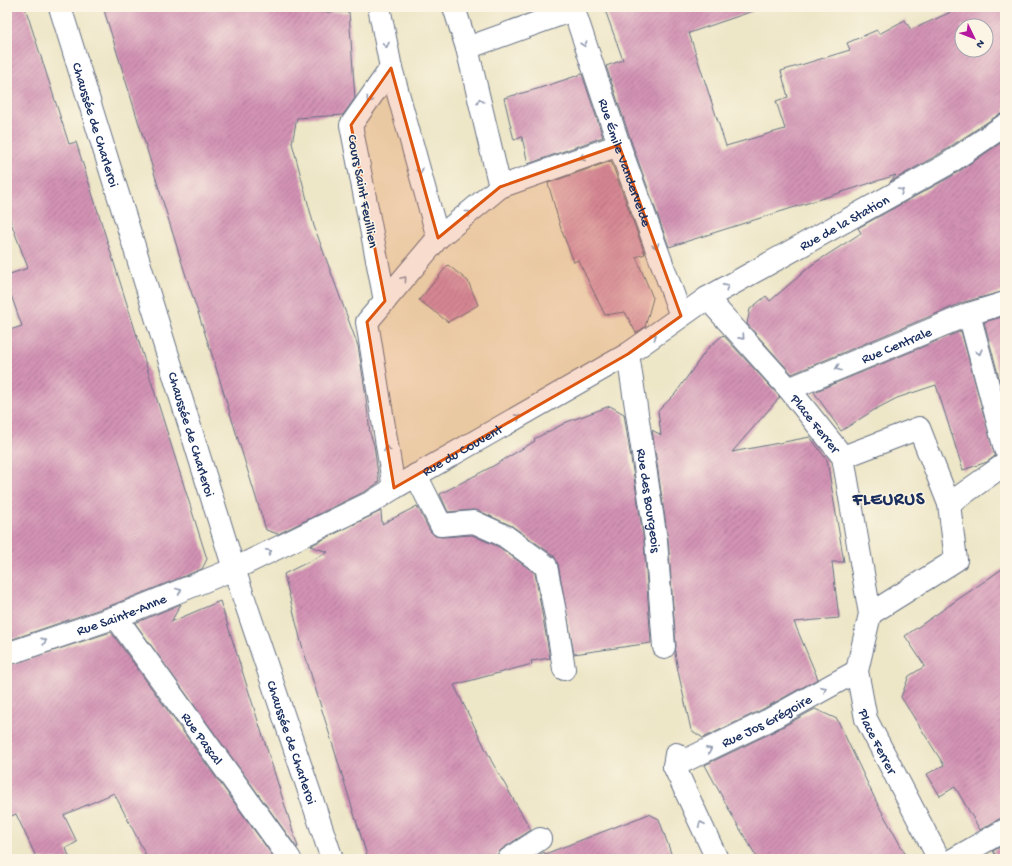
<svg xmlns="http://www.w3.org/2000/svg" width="1012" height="866" font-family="'Gochi Hand',sans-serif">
  <defs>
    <pattern id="building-hatch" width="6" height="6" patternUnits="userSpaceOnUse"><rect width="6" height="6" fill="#d392b4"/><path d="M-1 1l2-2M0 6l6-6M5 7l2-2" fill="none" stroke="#aa7896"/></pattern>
  </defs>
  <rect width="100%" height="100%" fill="#fcf5e5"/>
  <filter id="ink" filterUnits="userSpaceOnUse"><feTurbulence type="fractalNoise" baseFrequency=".025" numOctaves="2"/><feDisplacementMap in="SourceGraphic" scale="8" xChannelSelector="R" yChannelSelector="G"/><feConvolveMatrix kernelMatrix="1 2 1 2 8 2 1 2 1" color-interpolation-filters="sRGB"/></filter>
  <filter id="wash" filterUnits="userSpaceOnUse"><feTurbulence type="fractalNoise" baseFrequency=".012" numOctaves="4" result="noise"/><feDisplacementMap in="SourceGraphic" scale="16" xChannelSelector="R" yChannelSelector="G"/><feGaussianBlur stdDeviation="0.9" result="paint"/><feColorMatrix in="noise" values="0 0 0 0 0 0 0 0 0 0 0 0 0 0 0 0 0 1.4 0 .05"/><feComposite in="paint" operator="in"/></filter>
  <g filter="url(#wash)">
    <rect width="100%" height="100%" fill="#ede6c7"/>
    <g id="blocks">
      <path fill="url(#building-hatch)" fill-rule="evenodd" d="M7 7H25L69 144 76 142 207 559 202 569 112 605 7 641V331L22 326 7 284V275L28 268 7 212Z
        M103 7H301V12H349L355 98 343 115 297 118 292 143 314 226 358 346 365 390 370 433 374 445 379 482 366 491 278 534 266 530 213 358 185 273Z
        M604 7H752L753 11 689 33 726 146 785 129 776 101 788 97 781 71 850 50 847 43 877 30 879 34 905 20 911 30 962 7H1005V113L998 115 939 154 890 182 896 175 669 247 631 141 606 66 623 60ZM962 26H986V50H962Z
        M582 74 603 137 528 164 522 137 514 140 504 98 537 89Z
        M1005 140V291L964 302 792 374 747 324 750 309 766 296 770 301 813 264 861 233 858 228 952 176Z
        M611 161 645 254 636 257 653 298 645 327 636 333 625 312 605 315 578 260 574 262 561 229 548 183Z
        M448 265 468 281 478 305 448 322 419 300Z
        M1005 316V400L984 322Z
        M961 331 995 456 987 462 963 470 936 385 897 398 874 410 841 431 814 392Z
        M723 335 780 397 732 452 810 437 827 460 844 562H832L839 618 794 622 818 679 761 710 703 738 691 730 678 671 675 653 676 646 668 539 652 430 661 435 658 411 675 394 708 348Z
        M610 406 624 414 644 541 651 643 574 654 558 564 554 556 512 526 479 511 473 510 448 512 440 494 495 465 535 441 534 439 567 422Z
        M417 506 430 531 435 536 442 537 472 535 499 547 535 573 550 658 531 661 532 664 454 685 492 762 531 830 502 849 498 853 497 859H368L301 642 284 574 328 552 310 546 381 511 382 524Z
        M1005 567V818L999 819 980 830 955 787 940 796 927 774 944 765 901 697 909 676 925 666 905 636Z
        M220 601 298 847 297 848 135 623 181 604 171 622Z
        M111 632 275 859H148L114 793 64 815 77 842 66 848 70 859H37L16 814 7 818V666Z
        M815 709 837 719 876 801 908 859H758L734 819 705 765 773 732Z
        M649 814 659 819 673 859H532L544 852 545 854Z
        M1005 844V859H998L993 851Z"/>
    </g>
  </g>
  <g filter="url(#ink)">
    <use href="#blocks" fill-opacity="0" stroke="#646f83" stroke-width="1"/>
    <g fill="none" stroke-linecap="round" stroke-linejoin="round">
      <defs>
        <g id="pedestrian">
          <path id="s1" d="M628 354 656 540 664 647"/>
          <path d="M416 475 441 525 474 522 505 536 546 566 556 617 564 669"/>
          <path d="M509 859 540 839"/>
        </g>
        <g id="minor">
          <path d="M379 7 391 68 438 238"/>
          <path id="s2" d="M573 7 619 145 681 316"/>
          <path d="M467 48 573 10"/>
          <path d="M500 187 619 145"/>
          <path id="s3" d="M707 298 789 389 843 457 870 614 857 671 866 719 939 859"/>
          <path d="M385 301 351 125 391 68"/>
          <path d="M969 314 1005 449"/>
          <path id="s4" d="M789 389 969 314 1005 303"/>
          <path d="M843 457 919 428 949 504 956 560 870 614"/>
          <path d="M394 488 367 322 438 238 500 187 467 48 454 7"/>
          <path d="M949 504 1005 464"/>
          <path id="s5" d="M116 617 290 859"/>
          <path d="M676 754 674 766 717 859"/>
          <path id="s6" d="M674 766 767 721 857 671"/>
          <path d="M954 859 1005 830"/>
        </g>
        <g id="secondary">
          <path id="s7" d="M60 7 234 569 332 859"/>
          <path id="s8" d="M7 654 116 617 234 569 372 502 394 488 628 354 707 298 946 165 1005 125"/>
        </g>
      </defs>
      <use href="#pedestrian" stroke="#646f83" stroke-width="24"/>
      <use href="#minor" stroke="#646f83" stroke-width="24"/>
      <use href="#secondary" stroke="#646f83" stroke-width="24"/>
      <use href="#pedestrian" stroke="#fff" stroke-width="22"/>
      <use href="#minor" stroke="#fff" stroke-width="22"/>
      <use href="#secondary" stroke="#fff" stroke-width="22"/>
    </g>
    <defs><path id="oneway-chevron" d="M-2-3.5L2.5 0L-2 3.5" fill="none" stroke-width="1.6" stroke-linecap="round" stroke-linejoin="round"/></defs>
    <g stroke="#8d97ae">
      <use href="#oneway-chevron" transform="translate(584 44) rotate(71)"/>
      <use href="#oneway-chevron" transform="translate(386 45) rotate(79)"/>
      <use href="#oneway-chevron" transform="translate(369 100) rotate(125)"/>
      <use href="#oneway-chevron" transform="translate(480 101) rotate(-104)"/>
      <use href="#oneway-chevron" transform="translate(582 158) rotate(160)"/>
      <use href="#oneway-chevron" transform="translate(420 171) rotate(74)"/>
      <use href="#oneway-chevron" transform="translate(901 191) rotate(-30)"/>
      <use href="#oneway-chevron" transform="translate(468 213) rotate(-39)"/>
      <use href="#oneway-chevron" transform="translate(656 246) rotate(70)"/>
      <use href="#oneway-chevron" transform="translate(404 279) rotate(-50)"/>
      <use href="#oneway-chevron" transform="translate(726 287) rotate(-29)"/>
      <use href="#oneway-chevron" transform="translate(654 336) rotate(-35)"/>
      <use href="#oneway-chevron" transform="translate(742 337) rotate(48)"/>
      <use href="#oneway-chevron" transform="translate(979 352) rotate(75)"/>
      <use href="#oneway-chevron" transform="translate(838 368) rotate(158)"/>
      <use href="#oneway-chevron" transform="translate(518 417) rotate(-30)"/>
      <use href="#oneway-chevron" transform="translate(387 449) rotate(-99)"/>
      <use href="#oneway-chevron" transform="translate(269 552) rotate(-26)"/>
      <use href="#oneway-chevron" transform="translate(179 591) rotate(-22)"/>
      <use href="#oneway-chevron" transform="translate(44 641) rotate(-19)"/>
      <use href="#oneway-chevron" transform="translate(824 689) rotate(-29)"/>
      <use href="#oneway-chevron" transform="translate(709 750) rotate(-26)"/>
      <use href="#oneway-chevron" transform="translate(701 824) rotate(-115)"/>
    </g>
  </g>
  <path fill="#de5710" fill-opacity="0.2" stroke="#de5710" stroke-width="3" stroke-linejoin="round" d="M391 68 438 238 500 187 619 145 681 316 628 354 394 488 367 322 385 301 351 125Z"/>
  <g text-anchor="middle" stroke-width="3" stroke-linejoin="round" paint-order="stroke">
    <g font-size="14" fill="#1b2f5e" stroke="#fcf5e5">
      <text dy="5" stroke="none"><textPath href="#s7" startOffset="123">Chaussée de Charleroi</textPath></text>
      <text dy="5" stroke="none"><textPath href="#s2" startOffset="164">Rue Émile Vandervelde</textPath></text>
      <text transform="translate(364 191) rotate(79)" y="5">Cours Saint Feuillien</text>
      <text dy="5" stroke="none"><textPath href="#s8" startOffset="945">Rue de la Station</textPath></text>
      <text dy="5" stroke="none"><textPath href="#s4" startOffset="116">Rue Centrale</textPath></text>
      <text dy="5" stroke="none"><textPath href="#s3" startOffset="166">Place Ferrer</textPath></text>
      <text dy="5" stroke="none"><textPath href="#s7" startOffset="447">Chaussée de Charleroi</textPath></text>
      <text dy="5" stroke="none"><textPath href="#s8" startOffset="500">Rue du Couvent</textPath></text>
      <text dy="5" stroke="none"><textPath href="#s1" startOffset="148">Rue des Bourgeois</textPath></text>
      <text dy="5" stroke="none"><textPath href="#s8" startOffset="121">Rue Sainte-Anne</textPath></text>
      <text dy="5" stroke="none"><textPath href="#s6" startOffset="103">Rue Jos Grégoire</textPath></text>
      <text dy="5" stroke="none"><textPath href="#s5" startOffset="149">Rue Pascal</textPath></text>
      <text dy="5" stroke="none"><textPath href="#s3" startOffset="501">Place Ferrer</textPath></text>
      <text dy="5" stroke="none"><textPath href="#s7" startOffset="771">Chaussée de Charleroi</textPath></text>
    </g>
    <g font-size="18" font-weight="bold" letter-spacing="1" fill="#1b2f5e" stroke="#fcf5e5">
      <text x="889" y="504">FLEURUS</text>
    </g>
  </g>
  <rect width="1012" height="866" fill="none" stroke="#fcf5e5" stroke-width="24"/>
  <g transform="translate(974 38) rotate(133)"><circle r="19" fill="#fcf5e5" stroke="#a2a6af"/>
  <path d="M0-3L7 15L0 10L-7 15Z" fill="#b5179e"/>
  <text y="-6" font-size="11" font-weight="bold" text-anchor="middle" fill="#1b2f5e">N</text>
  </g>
</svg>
